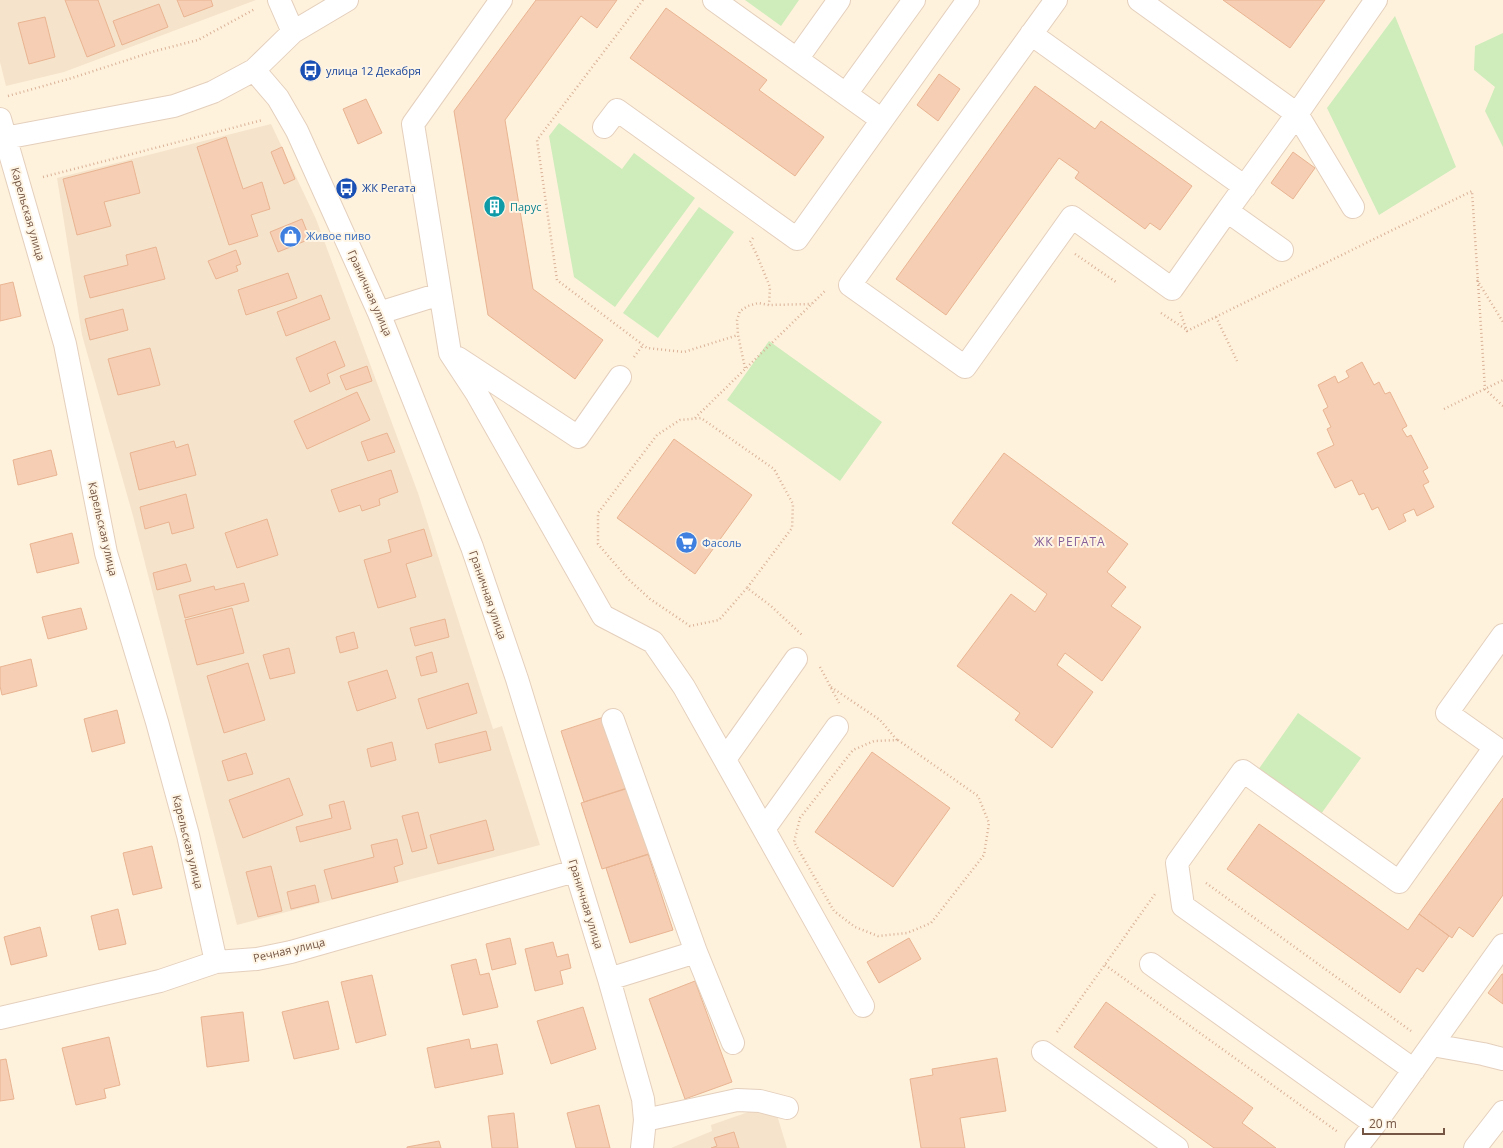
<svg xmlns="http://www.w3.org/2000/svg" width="1503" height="1148" font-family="'Open Sans',sans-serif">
  <rect width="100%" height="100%" fill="#fef2dd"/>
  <path fill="#f6e3cb" d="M0 0H256L64 72 6 86 0 62Z
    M271 124 316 219 418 493 493 729 502 726 540 845 237 925 133 516 82 335 57 178Z
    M760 1108 777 1115 787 1148H671L712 1131 711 1125Z"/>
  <path fill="#cfecbb" d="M745 0H799L781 26Z
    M1395 16 1456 167 1379 215 1327 108Z
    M1503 33V147L1485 111 1495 87 1474 70 1475 46Z
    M559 123 622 169 634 153 695 198 615 307 574 277 549 136Z
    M699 207 734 232 658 338 623 313Z
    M769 341 882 422 840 481 727 400Z
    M1298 713 1361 758 1321 814 1258 770Z"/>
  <path fill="#f5ceb3" stroke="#e9b492" d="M65 0H98L115 46 87 57Z
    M177 0H211L213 6 184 17Z
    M536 0H617L597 28 581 16 505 120 533 289 603 340 575 379 488 315 454 111Z
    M1223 0H1325L1290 48Z
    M159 4 168 27 122 45 113 21Z
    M666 8 767 80 759 90 824 137 795 176 630 58Z
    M45 17 55 57 29 64 18 23Z
    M939 74 960 89 938 121 917 105Z
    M1035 86 1095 129 1101 121 1192 186 1160 230 1150 223 1145 229 1075 178 1079 172 1059 158 946 315 896 279Z
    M366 99 382 133 358 144 343 109Z
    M226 137 243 189 262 182 270 209 251 215 258 236 229 245 197 147Z
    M282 147 295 179 284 184 271 152Z
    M1293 152 1315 168 1293 199 1271 183Z
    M132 161 140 193 104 202 111 226 77 235 63 179Z
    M302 219 310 239 278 252 270 232Z
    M156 247 165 279 90 298 84 276 128 265 126 255Z
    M236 250 241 264 236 266 238 271 216 279 208 261Z
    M288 273 297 298 246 315 238 290Z
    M13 282 21 316 0 321V285Z
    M321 295 330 319 286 336 277 312Z
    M123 309 128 330 90 340 85 319Z
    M335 341 345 366 327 374 330 383 310 392 296 358Z
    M150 348 160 385 118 395 108 359Z
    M1362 362 1374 385 1379 382 1385 394 1390 392 1407 426 1402 429 1407 437 1411 435 1428 468 1423 471 1429 482 1423 485 1434 507 1417 516 1414 509 1403 514 1406 521 1389 530 1378 507 1372 510 1364 493 1359 495 1352 480 1335 488 1317 453 1334 445 1327 429 1331 427 1323 410 1328 407 1318 385 1335 376 1338 383 1349 377 1346 371Z
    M367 366 372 381 346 390 340 376Z
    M357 392 370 420 307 449 294 421Z
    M387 433 395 452 368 461 361 442Z
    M674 439 752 495 695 574 617 518Z
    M174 441 176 448 188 444 196 475 139 490 130 453Z
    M51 450 57 475 18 485 13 460Z
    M1004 453 1128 544 1107 572 1126 587 1111 606 1141 627 1102 681 1065 653 1057 665 1093 692 1052 748 1015 720 1020 713 957 666 1011 594 1035 612 1047 594 952 523Z
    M391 470 398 492 379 499 380 505 362 511 360 505 339 512 331 490Z
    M186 494 194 528 172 534 169 522 145 529 140 507Z
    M267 519 278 555 237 568 225 533Z
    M424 529 432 556 406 564 416 597 378 608 364 560 391 552 388 540Z
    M72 533 79 563 37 573 30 544Z
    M186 564 191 581 157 590 153 573Z
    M244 583 249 601 185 618 179 595 214 586 215 590Z
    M81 608 87 629 48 639 42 617Z
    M232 608 244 653 197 665 185 620Z
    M445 619 449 637 415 646 410 628Z
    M354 632 358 648 340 653 336 637Z
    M289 648 295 673 270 679 263 655Z
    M432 652 437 672 421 676 416 657Z
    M31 659 37 686 2 695 0 686V667Z
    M248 663 265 720 224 733 207 676Z
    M387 670 396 698 357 711 348 682Z
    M468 683 477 713 427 729 418 699Z
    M117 710 125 743 92 752 84 719Z
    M604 717 627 788 584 802 561 731Z
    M486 731 491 750 439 763 435 744Z
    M392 742 396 760 371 767 367 749Z
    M872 752 950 808 893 887 815 832Z
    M246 753 253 774 228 781 222 761Z
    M289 778 303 815 243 838 229 800Z
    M632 787 653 853 602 869 581 803Z
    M1503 798V895L1473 937 1459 927 1452 938 1419 914Z
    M344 801 351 829 300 842 296 827 332 818 329 805Z
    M418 812 427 848 412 852 402 816Z
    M486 820 494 850 438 864 430 835Z
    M1259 824 1408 930 1419 914 1449 936 1423 972 1417 968 1400 993 1227 869Z
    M397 839 403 864 394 867 398 882 332 899 324 870 374 857 371 845Z
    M152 846 162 888 133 895 123 853Z
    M648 854 673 930 630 943 606 868Z
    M271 866 282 911 258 917 246 872Z
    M315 885 319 902 291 909 287 892Z
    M118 909 126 944 99 950 91 916Z
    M40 927 47 956 11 965 4 937Z
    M510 938 516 964 492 970 486 944Z
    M909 938 921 959 879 983 867 962Z
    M553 942 557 957 568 954 571 968 560 971 563 984 535 991 525 949Z
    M476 959 480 975 489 973 498 1007 463 1015 451 965Z
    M1502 974H1503V1004L1488 993Z
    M372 975 386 1035 356 1043 341 982Z
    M695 981 732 1082 685 1099 649 999Z
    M328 1001 339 1049 294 1059 282 1012Z
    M1106 1002 1253 1108 1242 1123 1276 1148H1214L1074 1047Z
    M583 1007 596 1049 551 1064 537 1021Z
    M243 1012 249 1061 207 1067 201 1017Z
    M109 1037 120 1085 104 1089 106 1098 76 1105 62 1048Z
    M469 1039 471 1049 497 1044 503 1074 435 1088 427 1048Z
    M997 1058 1006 1111 960 1118 965 1148H921L910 1079 933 1075 932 1069Z
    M6 1059 14 1099 0 1101V1060Z
    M599 1105 610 1148H576L567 1113Z
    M514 1113 518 1148H492L488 1116Z
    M734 1132 739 1148H711L717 1146 714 1138Z
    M439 1141 441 1148H407V1147Z"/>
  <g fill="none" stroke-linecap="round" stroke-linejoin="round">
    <defs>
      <path id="minor" d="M279 0 293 32
        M501 0 413 124 450 353 477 394 603 616 653 642 684 687 863 1006
        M1056 0 850 285 965 367 1072 217 1172 289 1227 211
        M1139 0 1297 114 1376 0
        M1031 34 1245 187
        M797 59 839 0
        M254 70 278 98 297 131 379 313 472 547 517 679 609 979 643 1099 645 1120 642 1148
        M846 94 914 0
        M0 119 65 344 106 553 157 722 188 835 216 962
        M882 120 968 0
        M604 127 617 110 797 239 882 120 714 0
        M0 139 174 106 213 92 254 70 293 32 347 0
        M1282 250 1227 211 1297 114 1353 207
        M379 313 440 294
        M458 358 578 437 620 377
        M613 720 696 952 733 1043
        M725 759 796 659
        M764 829 837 727
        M1151 964 1375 1124
        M609 979 696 952
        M0 1018 160 981 216 962 257 959 291 952 575 871
        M1432 1045 1483 1054 1503 1059
        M1043 1052 1177 1148
        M1414 1070 1183 906 1177 863 1243 771 1399 882 1495 747 1447 713 1503 635
        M645 1120 737 1100 760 1101 787 1108
        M1356 1148 1375 1124 1503 945
        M1475 1148 1503 1112"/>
    </defs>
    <use href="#minor" stroke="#e4cfbc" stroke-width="24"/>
    <path stroke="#dab197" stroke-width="2.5" stroke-dasharray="1 3" stroke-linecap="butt" d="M643 0 537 140 557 280 647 348 684 352 738 335
      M8 96 72 78 155 51 198 40 255 9
      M43 177 263 120
      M753 238 750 242 756 253 770 287 769 305
      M1075 254 1116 282
      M1477 280 1503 322
      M1180 312 1187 331 1472 191 1485 389 1503 406
      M1161 313 1187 330
      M1216 317 1237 361
      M634 357 643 345
      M745 368 738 335 737 320 740 311 748 306 758 303 769 305 812 304
      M1444 409 1503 380
      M695 418 826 290
      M747 588 719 620 690 626 650 599 627 578 598 544V513L657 435 680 420 701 418 774 469 793 504 792 528 747 588 771 606 802 635
      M820 667 839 703
      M831 687 880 720 897 740
      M898 740 978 796 989 823 984 855 931 923 907 933 878 936 855 927 834 911 794 842 800 818 853 750 874 741Z
      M1206 883 1411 1031
      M1105 965 1338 1132
      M1057 1032 1155 894"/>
    <use href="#minor" stroke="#fff" stroke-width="22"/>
  </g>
  <defs>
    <symbol id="bus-disc" viewBox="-11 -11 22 22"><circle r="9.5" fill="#1a4fb4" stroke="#fff5e5"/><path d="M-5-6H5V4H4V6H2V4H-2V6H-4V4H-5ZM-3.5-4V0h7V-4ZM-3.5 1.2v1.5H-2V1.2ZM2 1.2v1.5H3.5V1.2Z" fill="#fff"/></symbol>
    <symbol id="building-disc" viewBox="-11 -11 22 22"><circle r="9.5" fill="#0f9aa8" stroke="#fff5e5"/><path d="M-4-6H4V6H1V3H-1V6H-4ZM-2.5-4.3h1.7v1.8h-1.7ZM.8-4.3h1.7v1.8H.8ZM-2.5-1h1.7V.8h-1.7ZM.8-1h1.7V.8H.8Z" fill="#fff"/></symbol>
    <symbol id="shop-disc" viewBox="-11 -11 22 22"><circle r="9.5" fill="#3f7fe0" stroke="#fff5e5"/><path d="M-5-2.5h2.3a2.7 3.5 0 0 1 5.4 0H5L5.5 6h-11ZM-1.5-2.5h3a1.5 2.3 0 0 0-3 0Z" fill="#fff"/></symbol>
    <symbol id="supermarket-disc" viewBox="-11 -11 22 22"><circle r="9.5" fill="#3f7fe0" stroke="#fff5e5"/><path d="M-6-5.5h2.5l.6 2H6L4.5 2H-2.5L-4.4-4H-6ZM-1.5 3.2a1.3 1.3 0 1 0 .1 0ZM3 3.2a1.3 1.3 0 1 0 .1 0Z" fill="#fff"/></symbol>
  </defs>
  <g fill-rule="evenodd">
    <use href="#bus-disc" x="298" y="58" width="25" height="25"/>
    <use href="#bus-disc" x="334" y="176" width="25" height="25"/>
    <use href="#building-disc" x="482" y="194" width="25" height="25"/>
    <use href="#shop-disc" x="278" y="224" width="25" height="25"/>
    <use href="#supermarket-disc" x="674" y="530" width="25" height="25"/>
  </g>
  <g text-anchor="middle" stroke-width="4" stroke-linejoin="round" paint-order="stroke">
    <g font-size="11" fill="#164399" stroke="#fff5e5" text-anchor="start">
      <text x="326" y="75">улица 12 Декабря</text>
      <text x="362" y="192">ЖК Регата</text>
    </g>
    <g font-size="11" fill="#0d838f" stroke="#fff5e5" text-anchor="start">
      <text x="510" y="211">Парус</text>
    </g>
    <g font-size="11" fill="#755644" stroke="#fff5e5">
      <text transform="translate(28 214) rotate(74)" y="4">Карельская улица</text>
      <text transform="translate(370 293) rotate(66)" y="4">Граничная улица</text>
      <text transform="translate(103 529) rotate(77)" y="4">Карельская улица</text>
      <text transform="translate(488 595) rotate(71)" y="4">Граничная улица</text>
      <text transform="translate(188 842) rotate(76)" y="4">Карельская улица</text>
      <text transform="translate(586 904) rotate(73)" y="4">Граничная улица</text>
      <text transform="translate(289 950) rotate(-13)" y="4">Речная улица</text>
    </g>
    <g font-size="11" fill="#366cbe" stroke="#fff5e5" text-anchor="start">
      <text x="306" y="240">Живое пиво</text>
      <text x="702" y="547">Фасоль</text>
    </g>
    <g font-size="12" letter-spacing="1" fill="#865f99" stroke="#fff5e5">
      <text x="1070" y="546">ЖК РЕГАТА</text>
    </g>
  </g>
  <path d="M1363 1128v6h81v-6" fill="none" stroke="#755644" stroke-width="2"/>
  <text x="1369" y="1128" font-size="12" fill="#755644" stroke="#fff5e5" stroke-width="3" paint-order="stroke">20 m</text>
</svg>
